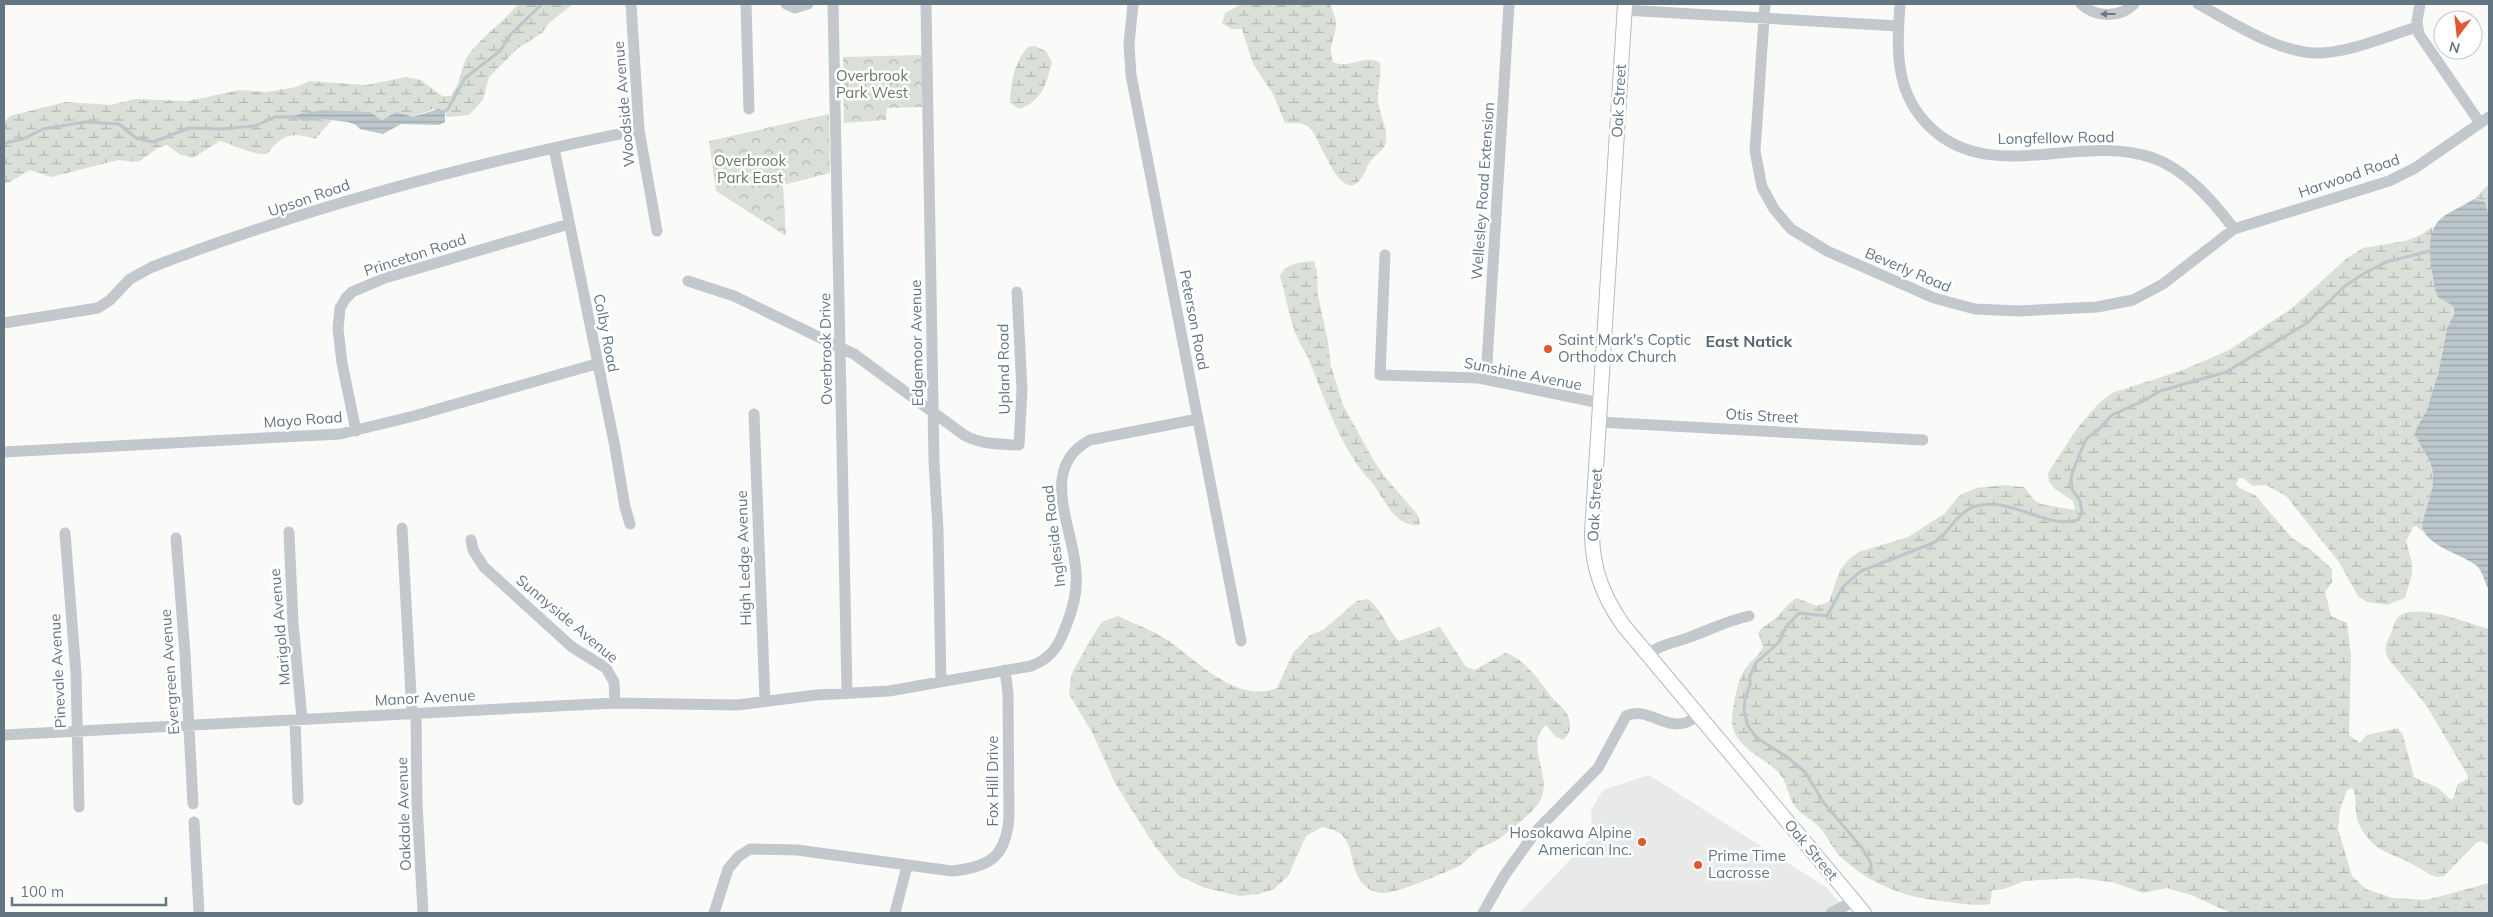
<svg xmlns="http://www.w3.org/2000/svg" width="2493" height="917" font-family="Mulish,sans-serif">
  <defs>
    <pattern id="forest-crowns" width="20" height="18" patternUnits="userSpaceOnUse" patternTransform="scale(1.25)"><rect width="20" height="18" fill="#dadfd7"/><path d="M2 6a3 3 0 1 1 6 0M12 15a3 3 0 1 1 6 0" fill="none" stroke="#b4b9b4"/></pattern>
    <pattern id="wetland-marsh" width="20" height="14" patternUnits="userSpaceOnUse" patternTransform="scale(1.25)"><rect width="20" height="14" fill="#dadfd7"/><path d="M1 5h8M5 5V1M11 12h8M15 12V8" fill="none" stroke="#b4b9b4"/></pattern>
    <pattern id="water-rules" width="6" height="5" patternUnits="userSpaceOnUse" patternTransform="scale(1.25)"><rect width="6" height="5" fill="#bbc7cb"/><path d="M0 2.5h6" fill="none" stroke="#9ca6aa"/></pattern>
  </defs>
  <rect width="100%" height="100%" fill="#fafaf8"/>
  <path fill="#e8e9e9" d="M1649 775 1826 887 1849 913H1519L1592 837 1591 810 1603 790Z"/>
  <path fill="url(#forest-crowns)" d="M923 55 922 107 887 108 886 120 844 123 843 57Z
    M829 114 830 173 783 185 786 236 716 191 709 141Z"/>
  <path fill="url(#wetland-marsh)" d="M518 4H573L549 23 542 33 518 48 489 77 483 100 469 115 447 117 445 111 433 109 413 117 396 112 382 120 370 112 324 110 302 113 294 117 332 120 315 139C291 132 283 134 267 154 251 155 235 145 220 141L193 158 179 154 167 145 158 148 138 162 118 160 51 177 30 170 10 182 4 183V122L10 116 65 102 111 105 135 99 188 101 239 90 266 92 296 87 309 81 366 85 406 77 421 80 442 96H451C461 84 460 67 469 54 483 35 504 22 518 4Z
    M1242 4H1330C1332 10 1336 17 1336 23 1336 39 1327 45 1333 62 1350 70 1365 53 1380 63 1382 76 1377 88 1378 101 1379 114 1390 132 1385 145 1382 152 1374 156 1370 162 1366 168 1363 177 1358 182 1338 201 1319 134 1308 126 1301 122 1293 123 1285 123L1273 94 1253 64 1242 29H1232L1222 23 1225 13Z
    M1035 46 1046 51 1052 62C1046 85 1042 101 1019 109L1010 103C1011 82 1014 62 1028 47Z
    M2489 184V216L2480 200 2474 199Z
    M2433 226 2430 251 2436 293C2440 299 2451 301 2453 307 2456 315 2447 325 2446 332 2440 358 2438 385 2427 409 2425 415 2419 420 2418 426 2414 445 2435 459 2433 482 2432 497 2419 521 2425 533L2416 526 2413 527 2406 541 2412 563V574L2405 598 2387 605 2367 602 2358 596 2339 562 2286 496 2266 485 2253 486 2243 478H2239L2236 484 2239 488 2255 495 2292 538 2311 550 2332 569V582L2325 592 2331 616 2347 623 2351 656 2349 735 2360 743 2367 735 2398 728 2403 735 2414 777 2438 788 2450 799H2453L2458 784 2468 779 2467 774 2426 705 2390 661C2382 649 2386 645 2391 633 2394 626 2395 617 2403 614 2424 605 2467 623 2489 629V846L2483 841 2477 842 2444 876C2431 879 2426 871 2416 866 2391 852 2372 853 2358 822 2354 812 2358 796 2352 788L2347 790 2340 809 2338 829 2352 876 2366 889 2393 898 2427 900 2489 883V913H2231L2191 895 2167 888 2143 893 2112 882 2076 878 2024 881 2004 889 1992 890 1990 904C1976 906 1962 904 1948 902 1908 898 1872 886 1842 858 1832 849 1828 836 1819 827 1813 820 1802 815 1796 808 1787 797 1788 781 1777 771 1762 756 1734 747 1732 722 1732 711 1737 683 1742 674 1748 663 1758 657 1763 647L1758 633C1762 626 1768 625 1773 620 1782 613 1786 604 1797 598L1816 606 1829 602 1840 570 1850 558 1859 552 1908 537 1944 514 1960 495 1976 488 2004 485 2024 487 2034 500 2041 504 2075 510 2073 501 2055 489 2049 482 2048 473 2076 430 2098 404 2112 393 2183 370 2229 350 2292 308 2347 258 2363 248 2405 241 2421 235Z
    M1314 261 1317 272 1318 295 1328 342 1331 366 1343 405 1371 456 1384 476 1418 515 1420 525C1397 528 1386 503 1376 488 1372 481 1366 477 1361 470 1336 436 1322 391 1306 353 1290 330 1288 302 1280 276 1286 263 1301 262 1314 261Z
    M1368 599C1383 610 1386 628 1399 641L1440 627 1466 667 1475 670 1505 653C1527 659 1541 685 1555 701 1560 706 1566 710 1568 716 1572 725 1570 734 1563 740L1555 736 1546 725C1524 745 1552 774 1541 799 1535 812 1511 829 1499 839 1493 843 1489 844 1482 847 1473 851 1468 861 1459 866 1447 872 1403 890 1391 892 1384 894 1375 893 1369 889 1341 868 1364 833 1322 827L1306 836 1288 876 1274 889 1259 894 1240 896 1205 888 1179 876 1154 845 1115 783 1093 734 1069 694 1071 675 1089 642 1102 622 1118 616C1135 624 1154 631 1169 641 1198 662 1238 704 1277 688L1293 653 1310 635 1323 630 1357 601Z"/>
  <path fill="url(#water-rules)" d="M438 109 445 111V122L439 125 401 124 383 134 360 129 356 125 348 122 322 119 304 121 293 117 302 113 324 110 370 112 382 120 396 112 413 117Z
    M2474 199 2485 202 2489 216V590C2485 583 2483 572 2477 566 2464 555 2429 547 2423 529 2420 521 2433 494 2433 480 2434 461 2422 451 2415 434L2418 425 2427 410 2438 374 2447 328 2454 314V308L2450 304 2439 298 2436 293C2432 270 2421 232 2444 216 2453 210 2465 205 2474 199Z"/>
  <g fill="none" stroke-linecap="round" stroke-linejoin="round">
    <path stroke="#bbc7cb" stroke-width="3" d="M442 113 448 109 465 78 500 51 511 34 542 4
      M4 143 23 139 43 129 85 122 119 124 136 138 153 142 189 128 222 129 255 126 275 117H296
      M1871 874V863L1862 848 1824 803 1805 772 1787 757 1757 738 1748 726 1744 711 1745 699 1750 685V676L1756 663 1779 642 1786 627 1799 613 1827 616 1843 587 1861 571 1933 543C1950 533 1956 512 1976 506 2011 496 2047 530 2078 520L2082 512 2080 501 2072 489 2071 478 2074 468 2086 439 2098 430 2112 415 2143 401 2160 391 2226 372 2307 323 2345 286 2365 273 2386 262 2430 251"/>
    <defs>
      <path id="major" d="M1625 4 1592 533C1592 568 1603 596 1623 625L1864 913"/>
    </defs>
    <use href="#major" stroke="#b5babe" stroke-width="16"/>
    <path stroke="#c3c8cc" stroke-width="11" d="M631 4 639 130 657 231
      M746 4 749 109
      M786 4 795 8 808 4
      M833 4 847 693
      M926 4 934 462 938 529 941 682
      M1133 4 1129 44 1131 75 1241 641
      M1765 4 1755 151 1762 187 1774 209 1791 229 1827 251 1934 298 1975 309 2019 311 2097 307 2133 300 2163 284 2234 229 2389 181 2415 168 2489 117
      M1900 4C1897 49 1894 93 1930 127 1990 186 2081 132 2153 158 2185 169 2214 202 2234 229
      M2081 4C2096 18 2120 18 2134 4
      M2198 4C2232 22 2281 55 2321 53 2351 52 2387 36 2417 27
      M2420 4 2417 21 2419 34 2480 123
      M1624 10 1898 26
      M554 148 615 447 625 507 630 524
      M1385 255 1380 375 1479 378 1600 403
      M688 281 734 296 854 354 964 435C982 445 1000 444 1019 445L1022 390 1017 292
      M4 323 98 308 110 300 130 279 152 267C310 206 473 163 639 130
      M1486 379 1509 4
      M754 414 765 701
      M1599 422 1923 440
      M356 431 342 363 338 329 340 308 346 298 352 292 385 278 569 224
      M4 452 340 434 414 416 596 364
      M402 528 412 713
      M289 532 293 623 302 719
      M65 533 76 674 79 807
      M176 538 185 653 193 804
      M471 540 473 550 484 567 572 647 606 668 614 682 615 703
      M1647 655C1660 644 1675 643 1690 637 1712 629 1726 621 1749 616
      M416 713 417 803 423 913
      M295 720 298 800
      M4 735 615 703 737 705 816 695 889 691 1031 666C1049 659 1057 649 1064 631 1072 612 1078 593 1076 572 1074 528 1037 468 1090 440L1198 419
      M194 822 199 913
      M714 913 728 869 738 857 750 849 797 850 952 871C990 867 1006 857 1009 817L1008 693 1005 670
      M895 913 907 866
      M1483 913 1504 876 1537 830 1598 768 1626 716C1651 704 1670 740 1698 715
      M1831 913 1854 901"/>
    <use href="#major" stroke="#fff" stroke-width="14"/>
  </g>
  <defs><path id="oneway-solid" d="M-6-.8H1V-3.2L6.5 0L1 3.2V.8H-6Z" transform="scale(1.25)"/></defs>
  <use fill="#6a7a87" href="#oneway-solid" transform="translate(2108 14) rotate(180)"/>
  <g fill="#e4572e" stroke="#fff" stroke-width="2">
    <circle cx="1548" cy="349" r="5"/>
    <circle cx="1642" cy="842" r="5"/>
    <circle cx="1698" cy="865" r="5"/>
  </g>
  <g text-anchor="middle" stroke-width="5" stroke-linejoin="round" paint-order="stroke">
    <g font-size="15" fill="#687a64" stroke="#fff">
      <text x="872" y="81">Overbrook<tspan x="872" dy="17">Park West</tspan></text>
      <text x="750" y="166">Overbrook<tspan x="750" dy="17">Park East</tspan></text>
    </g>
    <g font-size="15" fill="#657683" stroke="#fff">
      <text transform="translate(1619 101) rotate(-87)" y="5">Oak Street</text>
      <text transform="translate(624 104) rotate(-95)" y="5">Woodside Avenue</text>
      <text transform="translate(2056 138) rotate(-1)" y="5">Longfellow Road</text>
      <text transform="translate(2349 176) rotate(-19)" y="5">Harwood Road</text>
      <text transform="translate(1483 191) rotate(-86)" y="5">Wellesley Road Extension</text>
      <text transform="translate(309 198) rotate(-19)" y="5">Upson Road</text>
      <text transform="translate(415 255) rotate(-18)" y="5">Princeton Road</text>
      <text transform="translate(1908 270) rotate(23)" y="5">Beverly Road</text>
      <text transform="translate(1194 320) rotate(79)" y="5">Peterson Road</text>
      <text transform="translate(606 333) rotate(79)" y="5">Colby Road</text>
      <text transform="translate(917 343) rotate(-91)" y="5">Edgemoor Avenue</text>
      <text transform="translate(826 349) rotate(-91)" y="5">Overbrook Drive</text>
      <text transform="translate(1004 369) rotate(-91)" y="5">Upland Road</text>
      <text transform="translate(1523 374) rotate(11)" y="5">Sunshine Avenue</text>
      <text transform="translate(1762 416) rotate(3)" y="5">Otis Street</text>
      <text transform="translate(303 420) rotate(-4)" y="5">Mayo Road</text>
      <text transform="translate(1595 505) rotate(-87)" y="5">Oak Street</text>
      <text transform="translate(1054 536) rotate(-97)" y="5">Ingleside Road</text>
      <text transform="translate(744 558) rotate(-92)" y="5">High Ledge Avenue</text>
      <text transform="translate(567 619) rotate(40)" y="5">Sunnyside Avenue</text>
      <text transform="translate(280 627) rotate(-95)" y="5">Marigold Avenue</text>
      <text transform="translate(58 671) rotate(-93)" y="5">Pinevale Avenue</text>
      <text transform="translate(170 672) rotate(-94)" y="5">Evergreen Avenue</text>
      <text transform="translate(425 698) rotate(-3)" y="5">Manor Avenue</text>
      <text transform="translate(993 781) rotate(-90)" y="5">Fox Hill Drive</text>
      <text transform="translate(404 814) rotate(-92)" y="5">Oakdale Avenue</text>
      <text transform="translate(1811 850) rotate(50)" y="5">Oak Street</text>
    </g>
    <g font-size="15" fill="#657683" stroke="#fff" text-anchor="start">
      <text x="1558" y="345">Saint Mark's Coptic<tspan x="1558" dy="17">Orthodox Church</tspan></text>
      <text x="1632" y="838" text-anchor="end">Hosokawa Alpine<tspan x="1632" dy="17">American Inc.</tspan></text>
      <text x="1708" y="861">Prime Time<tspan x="1708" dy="17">Lacrosse</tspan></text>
    </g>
    <g font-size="16" font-weight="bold" fill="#57646e" stroke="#fff">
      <text x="1749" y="347">East Natick</text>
    </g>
  </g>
  <rect width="2493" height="917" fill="none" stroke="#657683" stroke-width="10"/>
  <g transform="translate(2458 35) rotate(195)"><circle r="24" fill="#ffffff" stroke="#c1c8cd"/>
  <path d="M0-4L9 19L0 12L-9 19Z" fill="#e4572e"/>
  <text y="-8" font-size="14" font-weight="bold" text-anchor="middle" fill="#657683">N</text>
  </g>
  <path d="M12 897v8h154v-8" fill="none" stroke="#657683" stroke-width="2.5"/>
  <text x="20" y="897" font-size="15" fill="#657683" stroke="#ffffff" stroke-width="4" paint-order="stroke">100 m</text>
</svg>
